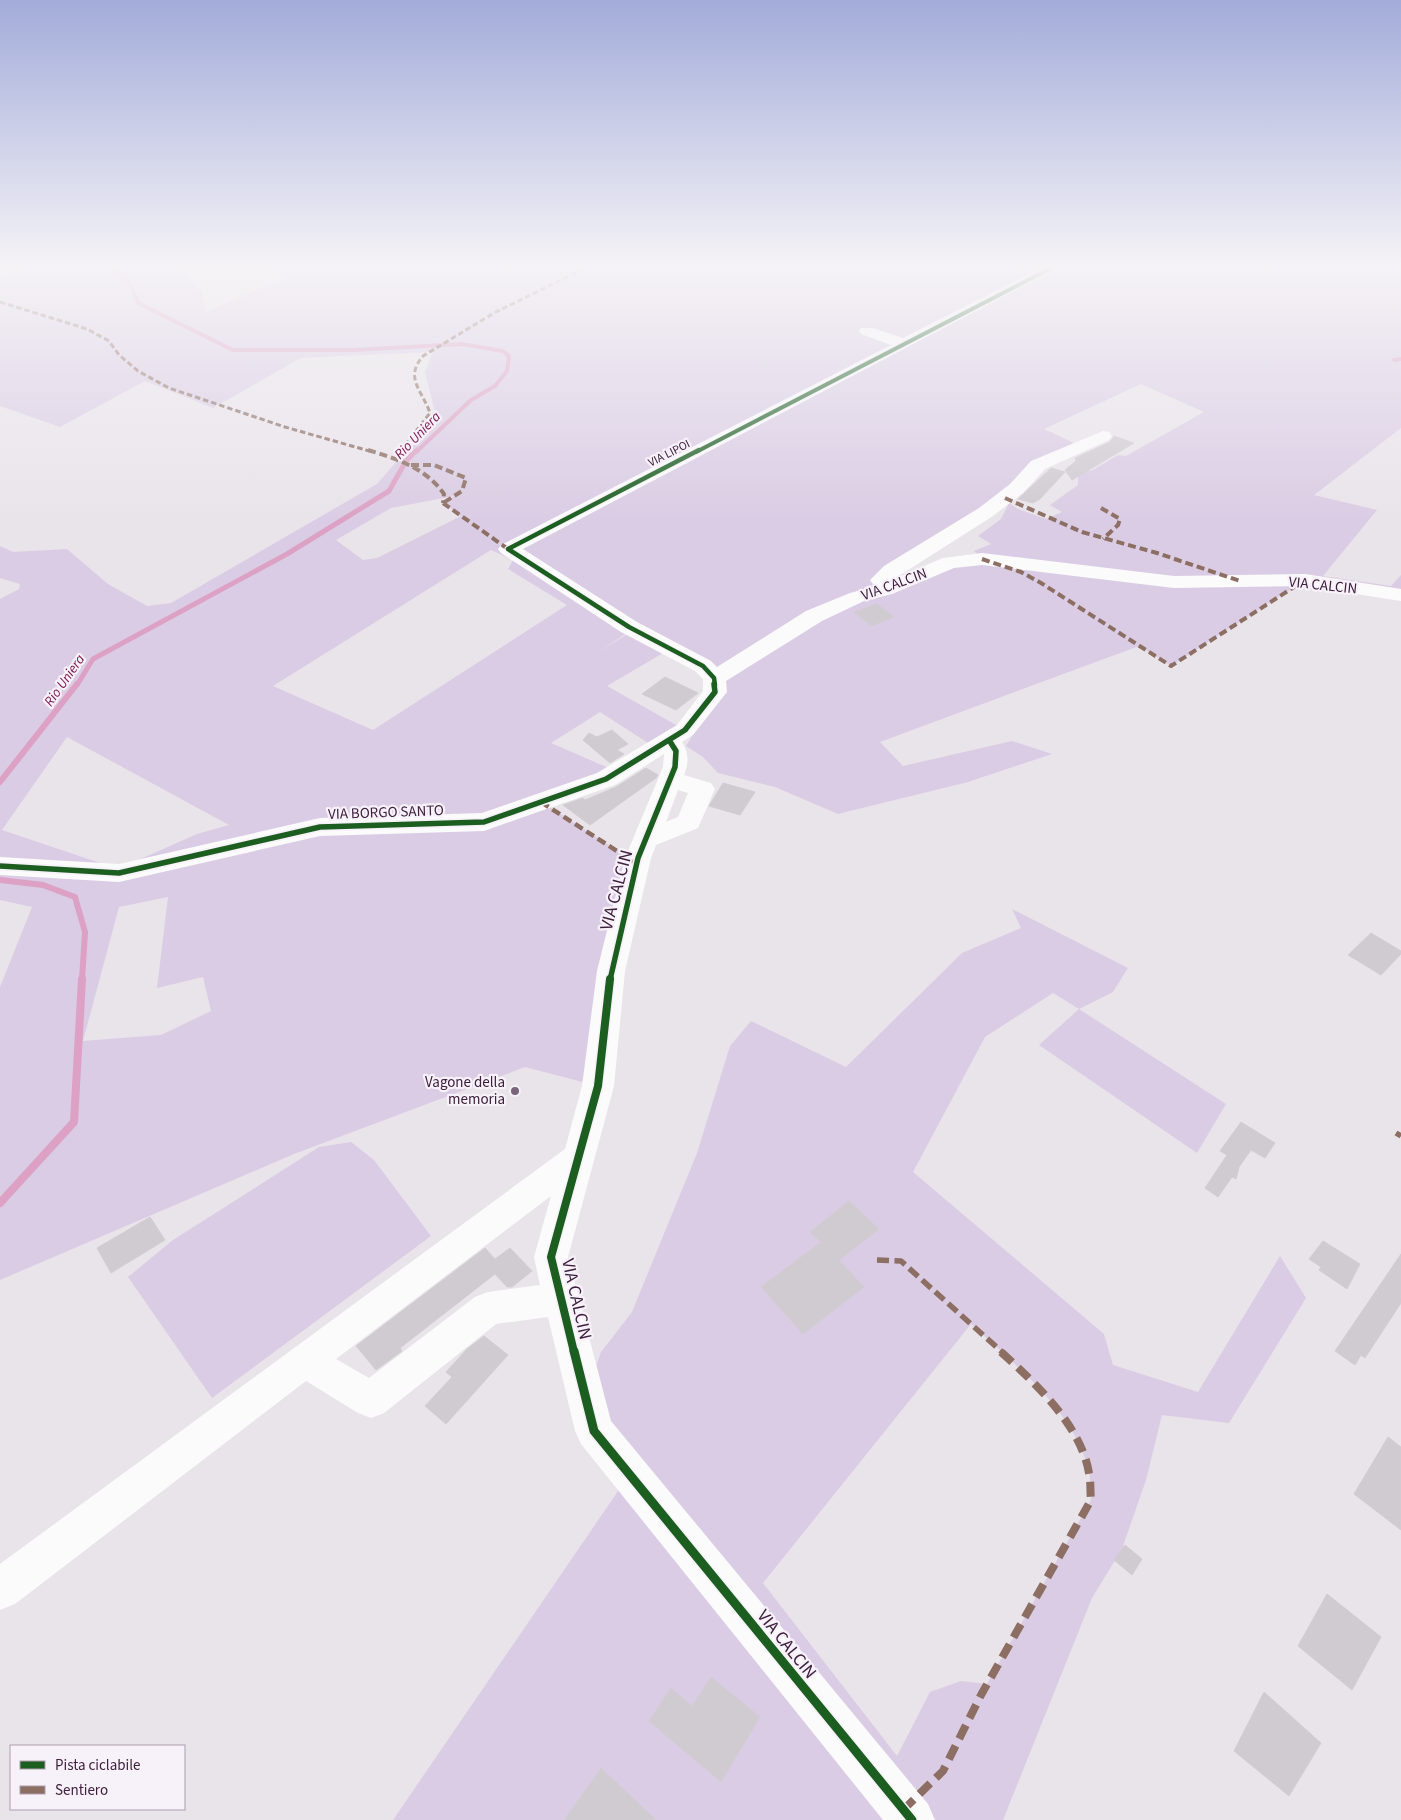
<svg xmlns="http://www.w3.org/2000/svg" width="1401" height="1820" font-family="'Source Sans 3',sans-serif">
  <rect width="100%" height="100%" fill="#e9e4ea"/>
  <path fill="#dacce4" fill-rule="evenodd" d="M0 266H177L201 291 206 312 288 277 255 266H1401V428L1314 495 1377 510 1323 576 1391 586 1401 575V595L1305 580 1171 666 1139 646 880 742 903 766 1012 741 1052 754 968 782 838 814 775 787 718 773 703 757 686 746 724 682 639 625 598 652 634 630 670 649 607 686 685 730 656 748 600 712 551 743 618 772 542 802 629 858 598 1086 525 1067 294 1154 0 1280V987L32 907 0 900V599L19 589 20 584 0 578V546L13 552 67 549 108 584 147 606 171 603 377 484 436 416 425 372 433 352 301 358 213 408 145 381 60 427 0 406ZM1141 384 1204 412 1126 456 1118 455 1091 471 1067 466 1078 475V485L1050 505 1062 512 1046 519 1018 509 1009 503 1001 519 978 536 991 544 974 551 982 559 866 594 882 579 1017 488 1038 465 1080 446 1044 429ZM454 496 443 503 461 516 377 558 363 560 336 540 391 508ZM491 550 513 560 508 569 567 605 373 730 273 686ZM67 737 229 825 197 834 118 869 2 830ZM168 897 157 988 203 977 211 1011 161 1035 83 1041 119 907Z
    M1012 909 1128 968 1113 992 1079 1009 1226 1104 1197 1153 1039 1045 1079 1009 1053 993 985 1037 913 1172 1104 1334 1113 1365 1198 1392 1280 1256 1306 1298 1229 1423 1162 1415 1146 1480 1122 1549 1092 1598 1003 1820H393L629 1475 585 1398 601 1352 632 1312 697 1153 730 1046 751 1021 846 1067 962 953 1021 928ZM971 1324C1013 1363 1077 1413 1089 1473 1091 1482 1091 1491 1091 1500L987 1684 961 1681 930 1692 897 1756 763 1583Z
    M351 1142 374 1160 431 1236 212 1398 128 1277 173 1240 319 1147Z"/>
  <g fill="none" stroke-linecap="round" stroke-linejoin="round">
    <path stroke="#dca1c4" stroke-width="4" d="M114 266V271L129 282 138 303 233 350H354L461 344 503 351 509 356 507 371 495 386 471 400 416 452
      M1394 360 1401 359"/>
    <path stroke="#dca1c4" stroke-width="5" d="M77 685 93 659 287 554 389 491 406 461 417 450"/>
    <path stroke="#dca1c4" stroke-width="6" d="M0 782 77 684
      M0 880 43 885 75 897 85 932 82 980"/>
    <path stroke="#dca1c4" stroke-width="8" d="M0 1203 74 1122 82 979"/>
  </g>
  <path fill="#d0cbd1" stroke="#d2cdd3" d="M1114 436 1134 443 1072 480 1065 470 1076 461 1075 458 1110 442Z
    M1051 468 1065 472 1040 499 1033 503 1018 499Z
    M877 604 894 617 871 626 854 612Z
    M665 677 698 693 676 710 642 694Z
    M612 730 628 744 617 750 624 754 610 763 583 740 589 733 597 737Z
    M646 768 658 775 656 778 590 825 563 805 583 798 585 800 616 787Z
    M723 783 755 792 740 815 709 806Z
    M1371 933 1401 951V954L1381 975 1348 955Z
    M1241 1122 1275 1143 1265 1158 1251 1150 1239 1167 1236 1179 1232 1177 1218 1197 1205 1188 1227 1155 1220 1151Z
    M849 1201 879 1229 839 1260 864 1287 803 1334 761 1287 821 1242 810 1232Z
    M150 1217 165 1240 111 1273 97 1248Z
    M1323 1241 1360 1264 1347 1289 1319 1270 1321 1267 1309 1259Z
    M485 1248 495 1259 510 1248 532 1271 512 1287H507L495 1274 400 1348 402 1351 376 1370 356 1346Z
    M1401 1254V1303L1365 1358 1361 1355 1355 1365 1335 1351Z
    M484 1336 508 1355 446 1424 425 1406 452 1377 446 1372 467 1349Z
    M1388 1437 1401 1447V1530L1354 1494Z
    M1125 1545 1142 1559 1132 1575 1114 1560Z
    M1327 1594 1381 1637 1352 1690 1298 1646Z
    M711 1677 760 1717 721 1782 649 1721 671 1688 692 1706Z
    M1264 1692 1321 1743 1289 1796 1234 1751Z
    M601 1768 656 1820H564Z"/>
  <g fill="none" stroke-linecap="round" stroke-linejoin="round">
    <path fill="#fcfbfc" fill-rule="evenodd" d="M25 266 23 269 0 275V267Z
      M1044 266H1062L523 549 637 622 711 661 717 667 806 611 850 593 877 586 873 584 870 580 884 566 979 508 1010 484 1031 461 1103 431 1109 432 1112 436 1109 440 1045 469 1024 492 993 516 894 579 943 558 982 553 1174 576 1305 574 1401 589V601L1305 586 1174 588 982 565 954 568 892 594 864 601 822 621 726 681 727 692 723 697 693 735 682 742C689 753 689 763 684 775L711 783 715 789 698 828 656 845 651 858 625 971 614 1086 568 1257 611 1421 928 1804 935 1820H883L581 1444 575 1431 548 1317 496 1324 384 1413 371 1418 358 1413 306 1381 15 1604 0 1610V1564L565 1149 582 1086 597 971 625 858 663 767 664 754 615 785 484 831 320 836 119 882 0 875V857L119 864 320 818 482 813 597 773 677 725 703 691V679L695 671 621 632 501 553 498 549 501 545 891 345 861 334 859 331 861 328H873L903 338ZM678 790 688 793 678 817 666 822ZM551 1196 534 1257 540 1285 488 1292 475 1297 369 1378 336 1359Z"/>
    <path stroke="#8d6e63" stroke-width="3" stroke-dasharray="5.5 3" stroke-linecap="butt" d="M0 302 87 329 109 341 119 355 138 371 169 388 285 427 373 452
      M400 452 430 413C422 390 404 378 423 356L494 313 589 266"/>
    <path stroke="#8d6e63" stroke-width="4" stroke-dasharray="8 4" stroke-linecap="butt" d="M368 450C397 459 426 468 444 494L443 503
      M399 460 401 450
      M411 465H434L466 478 462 491 443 503
      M1005 498 1082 532 1157 553 1240 581
      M443 503 508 549
      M1101 508 1120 519 1118 525 1103 539
      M982 559 1021 572 1041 583 1171 666 1305 580"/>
    <path stroke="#8d6e63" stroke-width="4.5" stroke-dasharray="9 4.5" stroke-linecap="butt" d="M541 802 637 864"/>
    <path stroke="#8d6e63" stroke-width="5.5" stroke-dasharray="12 5.5" stroke-linecap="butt" d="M1396 1133 1401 1136
      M877 1260 901 1261 1002 1352"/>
    <path stroke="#8d6e63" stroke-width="8" stroke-dasharray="15 8" stroke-linecap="butt" d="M903 1810 943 1771 981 1695 1091 1500C1090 1491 1091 1482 1089 1473 1081 1425 1034 1382 1000 1351"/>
    <defs>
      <path id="cycleway-far4" d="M696 452 1055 266"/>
      <path id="cycleway-far3" d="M699 450 508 549 629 627 703 666 714 678 715 685"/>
      <path id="cycleway-far2" d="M0 866 119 873 320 827 484 822 606 779 685 730 715 692 714 684
        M610 980 638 858 675 767 676 751 669 740"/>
      <path id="cycleway-far1" d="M574 1352 551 1257 598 1086 610 979"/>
      <path id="cycleway" d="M574 1351 594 1431 912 1820"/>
    </defs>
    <use href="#cycleway-far4" stroke="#f7f1f9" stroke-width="5.5"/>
    <use href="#cycleway-far3" stroke="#f7f1f9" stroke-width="7"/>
    <use href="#cycleway-far2" stroke="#f7f1f9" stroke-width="9"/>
    <use href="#cycleway-far1" stroke="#f7f1f9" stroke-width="11"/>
    <use href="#cycleway" stroke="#f7f1f9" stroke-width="12"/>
    <use href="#cycleway-far4" stroke="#1b5e20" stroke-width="4"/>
    <use href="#cycleway-far3" stroke="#1b5e20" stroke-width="4.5"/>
    <use href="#cycleway-far2" stroke="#1b5e20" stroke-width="5.5"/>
    <use href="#cycleway-far1" stroke="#1b5e20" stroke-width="8"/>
    <use href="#cycleway" stroke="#1b5e20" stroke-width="9"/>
  </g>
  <linearGradient id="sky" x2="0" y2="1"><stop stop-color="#a3acda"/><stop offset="0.51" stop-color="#f5f3f6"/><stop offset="1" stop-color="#f5f3f6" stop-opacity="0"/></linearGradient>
  <rect width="1401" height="521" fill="url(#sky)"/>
  <circle fill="#7a657a" stroke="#f7f1f9" stroke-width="2" cx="515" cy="1091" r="5"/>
  <g text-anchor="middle" stroke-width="4.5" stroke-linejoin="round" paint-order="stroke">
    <g font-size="12" fill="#3f203e" stroke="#f7f1f9">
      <text transform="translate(669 453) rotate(-27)" y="4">VIA LIPOI</text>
    </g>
    <g font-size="14" font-style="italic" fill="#7f1550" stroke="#f7f1f9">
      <text transform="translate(417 435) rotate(-46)" y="5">Rio Uniera</text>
      <text transform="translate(64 680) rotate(-55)" y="5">Rio Uniera</text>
    </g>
    <g font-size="15" fill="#3f203e" stroke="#f7f1f9">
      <text transform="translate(894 584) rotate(-20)" y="5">VIA CALCIN</text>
      <text transform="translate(1323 585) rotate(6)" y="5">VIA CALCIN</text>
      <text transform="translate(386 812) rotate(-2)" y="5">VIA BORGO SANTO</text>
    </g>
    <g font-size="15" fill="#3f203e" stroke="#f7f1f9" text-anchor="end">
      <text x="505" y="1087">Vagone della<tspan x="505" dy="17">memoria</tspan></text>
    </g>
    <g font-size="18" fill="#3f203e" stroke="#f7f1f9">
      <text transform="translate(616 890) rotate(-75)" y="6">VIA CALCIN</text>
      <text transform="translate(577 1299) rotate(77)" y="6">VIA CALCIN</text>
      <text transform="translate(787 1644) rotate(51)" y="6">VIA CALCIN</text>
    </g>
  </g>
  <rect x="10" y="1745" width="175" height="65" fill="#f7f1f9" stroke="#ad9dae"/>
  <rect x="20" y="1761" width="25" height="8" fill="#1b5e20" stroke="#ad9dae"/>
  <text x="55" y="1770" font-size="15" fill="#3f203e">Pista ciclabile</text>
  <rect x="20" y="1786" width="25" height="8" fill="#8d6e63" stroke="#ad9dae"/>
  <text x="55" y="1795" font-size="15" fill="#3f203e">Sentiero</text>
</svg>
